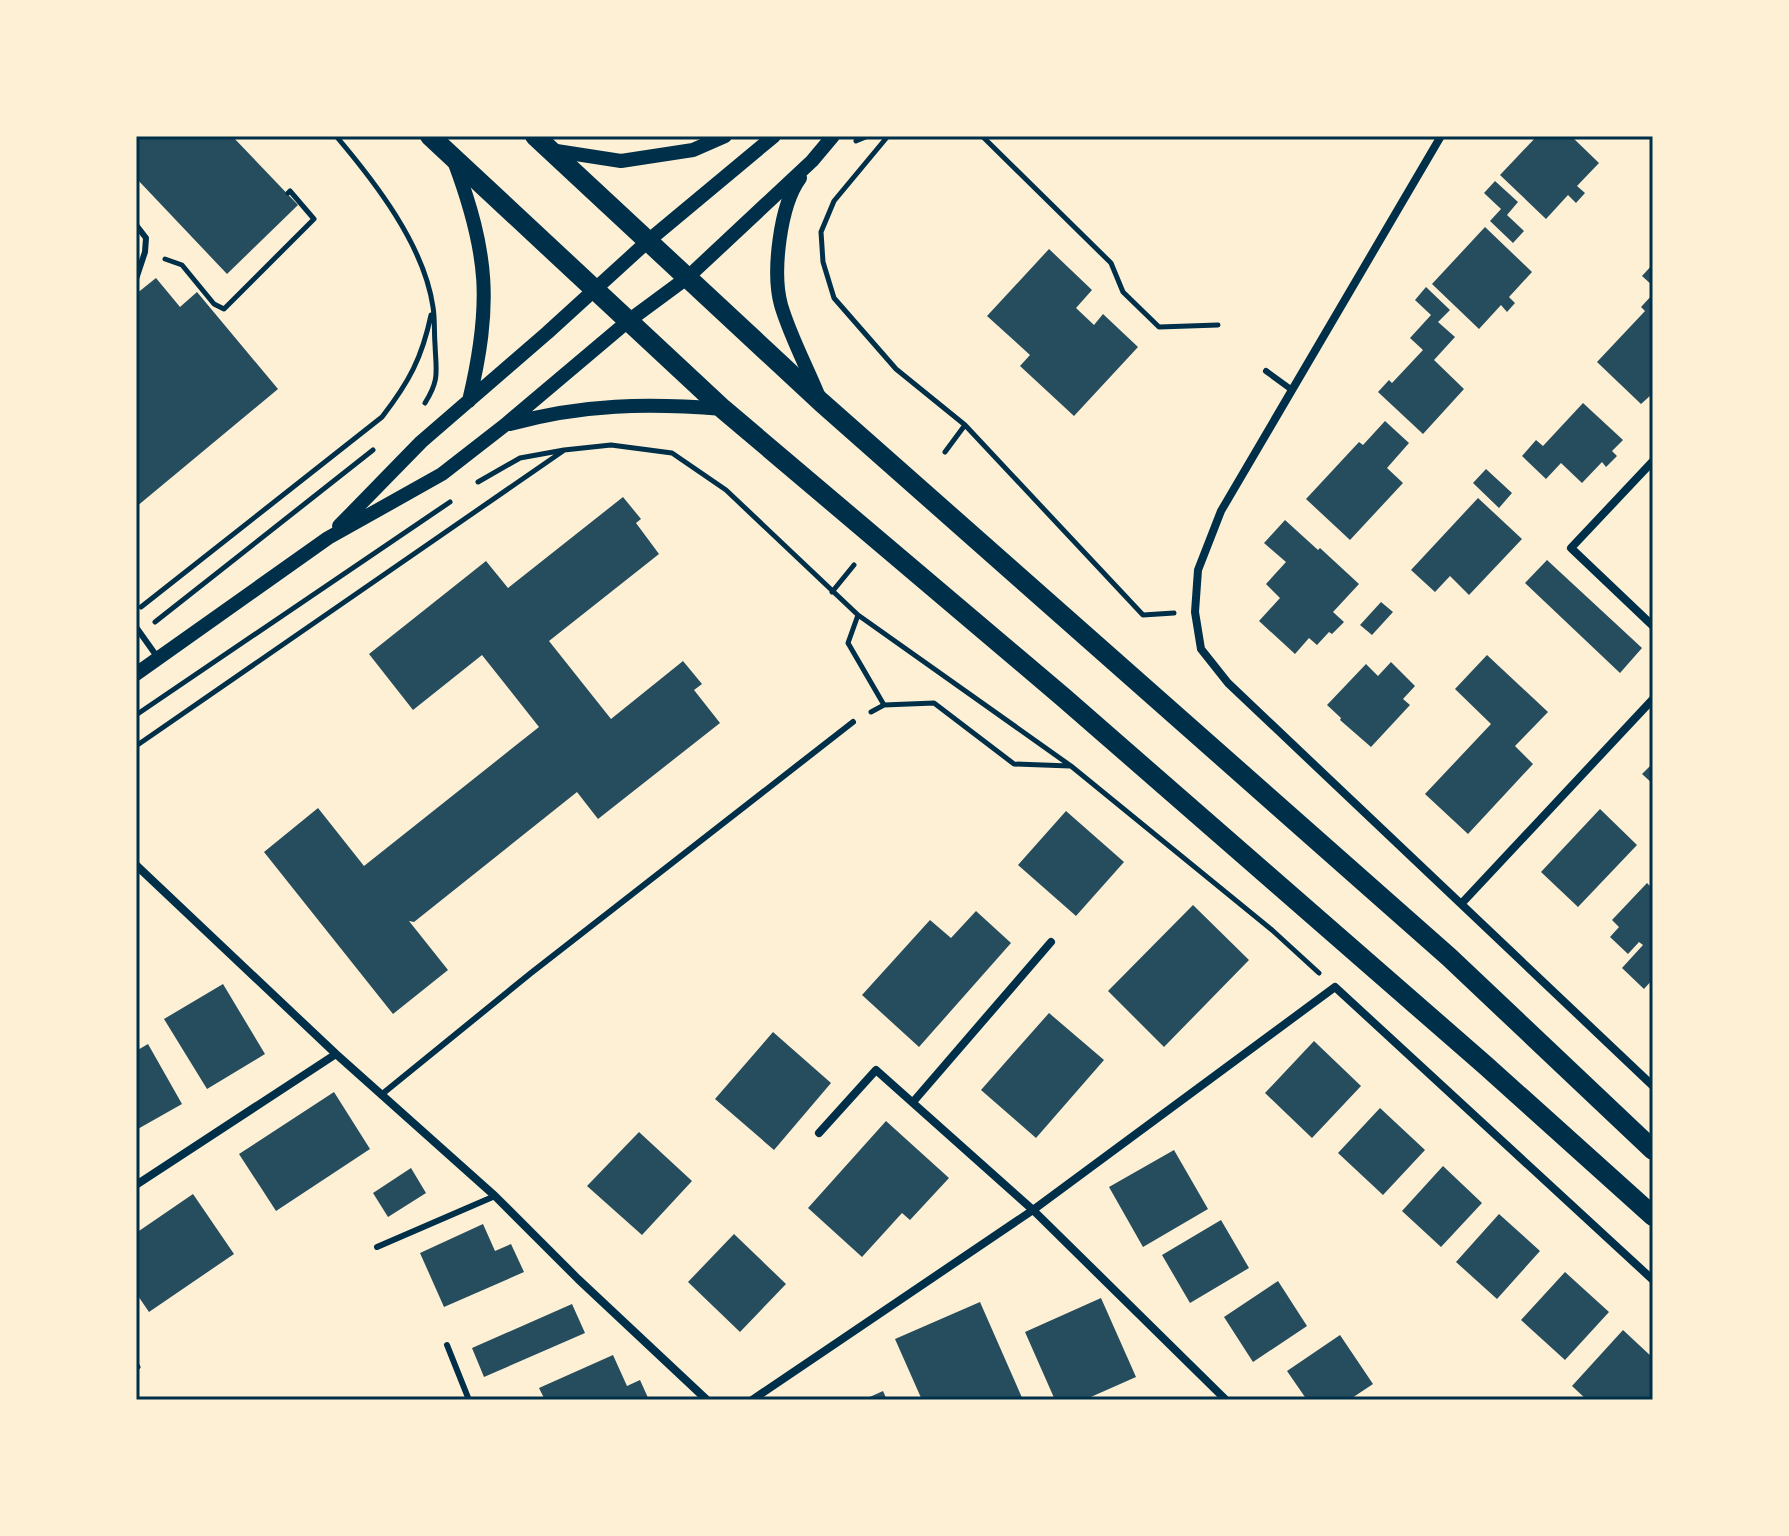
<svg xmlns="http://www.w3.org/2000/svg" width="1789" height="1536" font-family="Inter,sans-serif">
  <rect width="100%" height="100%" fill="#fdf0d5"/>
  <path fill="#264d5e" d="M136 136H232L298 205 227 274 136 178Z
    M1537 136H1571L1599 163 1577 186 1585 193 1576 203 1568 195 1546 219 1500 175Z
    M1495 181 1518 202 1507 215 1524 231 1513 243 1490 221 1501 209 1484 193Z
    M1485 227 1532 272 1509 297 1515 303 1507 312 1501 305 1479 329 1432 284Z
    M1049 249 1092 290 1076 308 1094 325 1103 314 1138 347 1074 416 1020 366 1030 355 987 316Z
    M1653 264V286L1642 276Z
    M156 278 180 307 197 292 278 389 136 507V294Z
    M1426 287 1450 310 1438 322 1455 337 1434 360 1464 389 1423 434 1378 392 1389 380 1392 383 1423 350 1410 338 1431 315 1415 300Z
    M1653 294V397L1651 395 1641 404 1597 362 1645 311 1641 307Z
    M1583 403 1623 440 1612 451 1617 456 1606 467 1602 462 1582 483 1561 463 1546 479 1522 456 1536 440 1543 446Z
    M1385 421 1409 443 1387 468 1403 483 1350 540 1306 499 1359 442 1363 445Z
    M1486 469 1512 493 1499 508 1473 483Z
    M623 497 641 519 636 523 659 554 549 641 611 719 683 661 702 684 694 690 720 723 598 819 577 792 414 922 409 921 448 970 393 1014 264 852 318 808 364 866 539 727 482 655 413 710 369 654 486 561 508 588Z
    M1478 498 1522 539 1469 595 1450 576 1435 592 1411 570Z
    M1285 520 1318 550 1320 548 1359 584 1333 612 1344 622 1332 634 1329 632 1317 645 1309 638 1295 654 1259 621 1280 598 1266 584 1286 562 1264 543Z
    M1547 560 1642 648 1620 673 1525 583Z
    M1381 602 1393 612 1372 635 1360 625Z
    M1487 655 1548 712 1515 746 1533 764 1468 834 1425 794 1491 724 1455 689Z
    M1391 662 1415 686 1403 699 1410 705 1371 747 1340 720 1341 718 1327 705 1366 664 1378 676Z
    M1653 763V784L1642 774Z
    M1600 809 1637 845 1578 907 1541 872Z
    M1066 811 1124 862 1076 916 1018 865Z
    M1647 883 1653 889V979L1644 989 1622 968 1643 945 1639 942 1628 954 1610 937 1619 927 1612 920Z
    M1193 905 1249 960 1164 1047 1108 991Z
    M976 911 1011 943 919 1047 862 995 930 920 951 938Z
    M223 984 265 1054 207 1089 164 1019Z
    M1049 1013 1104 1060 1036 1138 981 1090Z
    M773 1032 831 1083 774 1150 715 1099Z
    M1314 1041 1361 1086 1312 1138 1265 1093Z
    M148 1044 182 1104 136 1130V1051Z
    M334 1092 370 1149 276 1211 239 1154Z
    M1380 1108 1425 1150 1383 1195 1338 1153Z
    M886 1121 949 1178 910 1220 902 1213 862 1257 808 1208Z
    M639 1132 692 1181 642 1235 587 1186Z
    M1174 1150 1208 1209 1143 1247 1109 1187Z
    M1443 1166 1482 1203 1441 1247 1402 1211Z
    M411 1168 426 1193 388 1217 373 1193Z
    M193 1194 234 1254 149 1312 136 1293V1233Z
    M1499 1214 1540 1251 1497 1299 1456 1262Z
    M1221 1220 1249 1268 1190 1303 1162 1255Z
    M483 1224 495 1251 511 1244 524 1272 444 1307 420 1253Z
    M734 1234 786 1284 740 1332 688 1282Z
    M1565 1272 1609 1312 1565 1360 1521 1320Z
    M1278 1281 1307 1326 1253 1362 1224 1317Z
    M1101 1298 1136 1377 1084 1400H1055L1025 1332Z
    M980 1302 1023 1400H922L895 1339Z
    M572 1304 585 1333 484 1377 472 1348Z
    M1623 1330 1653 1358V1393L1647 1400H1587L1572 1386Z
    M1340 1335 1373 1384 1349 1400H1307L1287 1371Z
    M613 1355 627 1386 640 1380 649 1400H545L539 1388Z
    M883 1391 887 1400H863Z"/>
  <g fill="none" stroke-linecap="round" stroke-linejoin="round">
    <path stroke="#003049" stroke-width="5" d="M336 136C375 182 424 245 433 307 435 319 434 332 435 344 436 372 440 379 425 403
      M888 136 834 201 821 232 823 262 834 298 896 369 965 425 1143 615 1174 613
      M982 136 1111 263 1123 292 1159 327 1218 325
      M856 141 868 136
      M165 259 182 265 214 304 224 309 314 219 290 191 288 193
      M945 452 965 425
      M478 482 520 458 564 450 611 445 672 453 726 490 858 615 1071 766 1272 930 1319 973
      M832 592 854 565
      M141 607 382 417C409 382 422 358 431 315
      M858 615 848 643 884 705
      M155 622 373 450
      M871 712 884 705 934 703 1014 764 1070 766
      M136 715 450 502
      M136 746 563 451
      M136 1363 138 1367"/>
    <path stroke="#003049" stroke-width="6" d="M136 225 146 238 145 252 136 279
      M1266 371 1292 390
      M136 627 158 658
      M381 1095 531 973 853 722
      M377 1247 495 1196
      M447 1345 469 1400"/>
    <path stroke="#003049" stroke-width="8" d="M1441 136 1221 511 1198 570 1195 612 1201 649 1228 683 1653 1086
      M1653 461 1571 548 1653 626
      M136 865 336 1054 495 1196 578 1279 707 1400
      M1462 903 1653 699
      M913 1102 1051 942
      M819 1133 876 1070 1033 1210 1226 1400
      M136 1185 336 1054
      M752 1400 1033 1210 1335 987 1653 1280"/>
    <path stroke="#003049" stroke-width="14" d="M550 150 621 161 693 150 725 136
      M454 161C489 254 492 305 469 401
      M800 178C780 205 772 272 781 305 790 336 807 367 819 397
      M510 424C583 404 647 403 723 409
      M339 526 421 442 547 333 648 241 774 136
      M136 674 328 538 442 474 505 425 627 322 688 277 812 161 833 136"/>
    <path stroke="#003049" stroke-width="20" d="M430 136 723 409 1063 697 1485 1065 1653 1216
      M535 136 821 402 1449 957 1653 1150"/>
  </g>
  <rect width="1789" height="1536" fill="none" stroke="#fdf0d5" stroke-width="276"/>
  <rect x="138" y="138" width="1513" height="1260" fill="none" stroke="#003049" stroke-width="3"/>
</svg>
